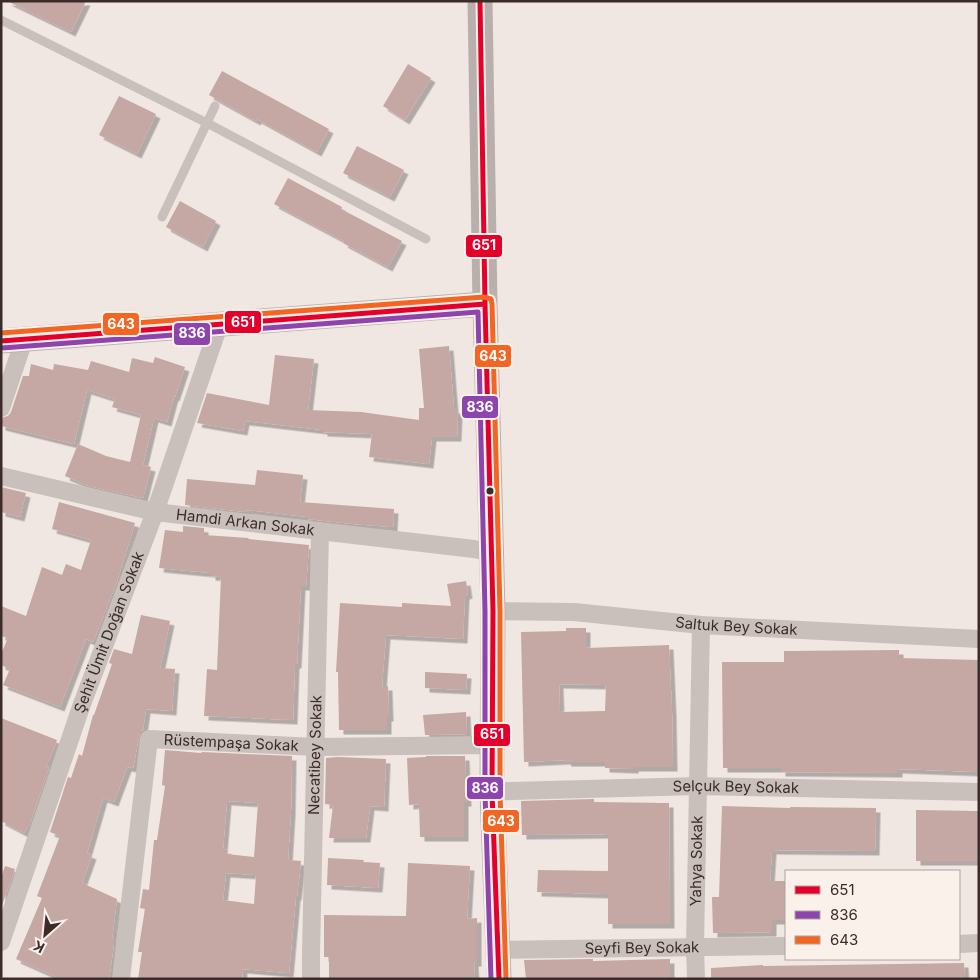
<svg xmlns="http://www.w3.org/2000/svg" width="980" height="980" font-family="Inter,sans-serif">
  <defs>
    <filter id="shadow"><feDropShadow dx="4.5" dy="4.5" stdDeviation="0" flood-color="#0004"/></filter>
  </defs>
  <rect width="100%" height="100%" fill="#f0e7e3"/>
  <path fill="#c5a7a3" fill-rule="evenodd" filter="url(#shadow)" d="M7 1H86L71 32Z
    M408 64 431 78 405 120 383 106Z
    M222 71 329 129 317 152 257 119 256 121 209 95Z
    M119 96 156 114 137 154 99 135Z
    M357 146 404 170 390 197 343 173Z
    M288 178 342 207 341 209 402 241 388 267 343 243 344 241 274 204Z
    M180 201 216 221 203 247 166 227Z
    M449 346 454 409H458L457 437H432L429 464 369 457 372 434 323 432V430L245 421 243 431 197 423 207 393 269 405 275 355 314 359 308 410 361 412 419 420V408H424L419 349Z
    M155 357 185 367 175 397 174 396 167 422 154 418 143 465 151 467 143 498 89 486 65 476 78 444 106 456 130 462 141 415 112 407 115 399 87 390 74 444 1 426V418L8 416 11 412 23 376H29L31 364 53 370 54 364 88 370 91 361 129 372 132 358 153 363Z
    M257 470 303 475 300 502 394 509 393 527 353 524 308 519V517L247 510 246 512 185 505 187 479 255 485Z
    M1 487 26 493 20 517 1 512Z
    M59 502 135 523 117 581 93 642 86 639 60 707 3 685 10 669 1 665V654L8 638 1 636V606L26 616 42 567 62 575 66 564 81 570 91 540 52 529Z
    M183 526 204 528V535L249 538 248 539 309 545 306 586H301L297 664H295L293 720 204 716 207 669 217 670 221 577 211 576V573L159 568 165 530 183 532Z
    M466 581 468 594 465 595 463 639 386 635 382 686H388L389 717H387V730H339L338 672H336L340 603 402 607V603L451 606 447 584Z
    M141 615 170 621 160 668 175 669 172 711 146 709 143 730 140 731 139 737 133 768 127 767 114 802 103 798 87 853 92 855 82 883 117 899 112 939H114V944L109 979H61L16 959 42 898 37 896 60 836 50 832 68 777 71 778 79 754 82 756 93 715H94L112 664 109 663 110 660 114 649 132 654Z
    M566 628H586V648L669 645 672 712 673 767H634V769L605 768V762H567L566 760 524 762 521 632 566 631ZM559 684 606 685 605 711 560 712Z
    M899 650V658L979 660V772L898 769V773L781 772V768H723L722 662H784V651Z
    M425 672 467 674 466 690 425 688Z
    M466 712 467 734 425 735 423 715Z
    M1 718 57 740 46 767 49 768 29 826H28L24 833 1 821Z
    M165 750 201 753 202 752 292 756 291 811 288 860 301 861 297 896H296L289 973 243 969 242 979H138L142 952H138L145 909 140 908 143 889 149 890 154 840H157L165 786 162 785ZM227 801 258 803 254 857 227 854 228 850 223 849ZM226 873 256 875 254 904 223 900Z
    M426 756H465L467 802H464V837H420L419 804 409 805 407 758 426 757Z
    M338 757 386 759 384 807 370 806 366 838H329L333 805 325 804 326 758Z
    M594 799V802L669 803 670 924H608V894L537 892 538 870 608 871V834L522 835 521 801Z
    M722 806 790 808V807L876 808 875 851 772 850 770 881H786V920H772V932L713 933 712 897H719Z
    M916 810 978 811V861H916Z
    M328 858 364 860 363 862 380 863 378 888 327 885Z
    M408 863 470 866 467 919 477 918V962H474L475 979H329V957H324V915L406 916Z
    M5 866 15 869 1 908V878Z
    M593 959V961L670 959V979H526L524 960Z
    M964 963 965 979H711V968L763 965V966Z"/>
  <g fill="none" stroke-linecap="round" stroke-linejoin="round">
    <path stroke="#c9bfbb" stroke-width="9" d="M1 20 207 123 426 239
      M162 217 215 106"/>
    <g stroke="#c9bfbb" stroke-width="18">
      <path d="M1 408 24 340"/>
      <path id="s1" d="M1 476 155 512 474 549 492 553"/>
      <path id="s2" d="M493 611 574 612 701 625 979 639"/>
      <path id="s3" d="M492 792 511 791 698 786 979 792"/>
      <path id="s4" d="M1 942 82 704 155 512 219 325"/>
      <path d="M959 944 979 943"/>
      <path id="s5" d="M497 950 786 946"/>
      <path id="s6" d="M121 979 149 739 316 747 492 745"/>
      <path id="s7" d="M311 979V954L320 531"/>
      <path id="s8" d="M696 979 695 947 701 625"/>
    </g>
    <path stroke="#b9afac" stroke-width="25" d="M480 1 485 304 493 611 492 792 499 979
      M1 341 485 304"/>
    <defs>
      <path id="bus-1" d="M480 1 485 304 493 611 492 792 499 979
        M1 341 485 304"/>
      <path id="bus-2" d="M2 348 478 312 485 611V792L491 979"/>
      <path id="bus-3" d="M1 333 484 297 491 299 492 304 500 611V792L506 979"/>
    </defs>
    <use href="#bus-1" stroke="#fbf1eb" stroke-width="9"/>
    <use href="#bus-2" stroke="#fbf1eb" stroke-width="9"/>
    <use href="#bus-3" stroke="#fbf1eb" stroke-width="9"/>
    <use href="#bus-1" stroke="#e4002b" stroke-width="5"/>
    <use href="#bus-2" stroke="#8e44ad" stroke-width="5"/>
    <use href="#bus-3" stroke="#f26522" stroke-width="5"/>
  </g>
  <circle fill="#3b2b29" stroke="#fbf1eb" stroke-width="2" cx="490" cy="491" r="4.5"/>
  <g text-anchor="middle" stroke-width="5" stroke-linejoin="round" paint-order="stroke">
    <g font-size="15" fill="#3b2b29" stroke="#fbf1eb">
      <text dy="5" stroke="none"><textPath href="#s1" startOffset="249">Hamdi Arkan Sokak</textPath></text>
      <text dy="5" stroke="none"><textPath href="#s2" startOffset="244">Saltuk Bey Sokak</textPath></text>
      <text dy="5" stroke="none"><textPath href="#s4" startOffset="328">Şehit Ümit Doğan Sokak</textPath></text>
      <text dy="5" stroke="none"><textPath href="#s6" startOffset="324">Rüstempaşa Sokak</textPath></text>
      <text dy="5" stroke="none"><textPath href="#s7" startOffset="224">Necatibey Sokak</textPath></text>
      <text dy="5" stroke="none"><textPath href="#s3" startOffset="244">Selçuk Bey Sokak</textPath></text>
      <text dy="5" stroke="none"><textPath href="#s8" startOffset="118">Yahya Sokak</textPath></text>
      <text dy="5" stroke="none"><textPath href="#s5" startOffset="145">Seyfi Bey Sokak</textPath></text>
    </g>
  </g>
  <g stroke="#fbf1eb" stroke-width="2">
    <rect x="465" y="234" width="38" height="24" rx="5" fill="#e4002b"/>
    <rect x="224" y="310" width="38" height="24" rx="5" fill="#e4002b"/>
    <rect x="102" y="312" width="38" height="24" rx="5" fill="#f26522"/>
    <rect x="173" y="322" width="38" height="24" rx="5" fill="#8e44ad"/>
    <rect x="474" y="344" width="38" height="24" rx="5" fill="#f26522"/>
    <rect x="461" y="395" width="38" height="24" rx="5" fill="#8e44ad"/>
    <rect x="473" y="723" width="38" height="24" rx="5" fill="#e4002b"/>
    <rect x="466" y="776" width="38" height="24" rx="5" fill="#8e44ad"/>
    <rect x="482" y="809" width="38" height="24" rx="5" fill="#f26522"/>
  </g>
  <g font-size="14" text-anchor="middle" font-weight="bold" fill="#fff">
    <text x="484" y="250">651</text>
    <text x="243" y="327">651</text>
    <text x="121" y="329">643</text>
    <text x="192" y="338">836</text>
    <text x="493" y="361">643</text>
    <text x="480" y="412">836</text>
    <text x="492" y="739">651</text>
    <text x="485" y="793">836</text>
    <text x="501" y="826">643</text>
  </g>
  <rect width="980" height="980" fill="none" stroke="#3b2b29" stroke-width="5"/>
  <rect x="785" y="870" width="175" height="90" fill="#fbf1eb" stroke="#aea29d"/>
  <rect x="795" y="886" width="25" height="8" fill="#e4002b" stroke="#aea29d"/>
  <text x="830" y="895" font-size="15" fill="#3b2b29">651</text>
  <rect x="795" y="911" width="25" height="8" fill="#8e44ad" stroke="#aea29d"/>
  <text x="830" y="920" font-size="15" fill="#3b2b29">836</text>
  <rect x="795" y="936" width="25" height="8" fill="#f26522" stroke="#aea29d"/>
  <text x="830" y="945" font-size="15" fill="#3b2b29">643</text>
  <g transform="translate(45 935) rotate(207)" stroke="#fbf1eb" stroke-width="4" paint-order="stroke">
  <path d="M0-4L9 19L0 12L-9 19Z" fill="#3b2b29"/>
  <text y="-8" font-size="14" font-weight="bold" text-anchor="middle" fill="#3b2b29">K</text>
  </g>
</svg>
